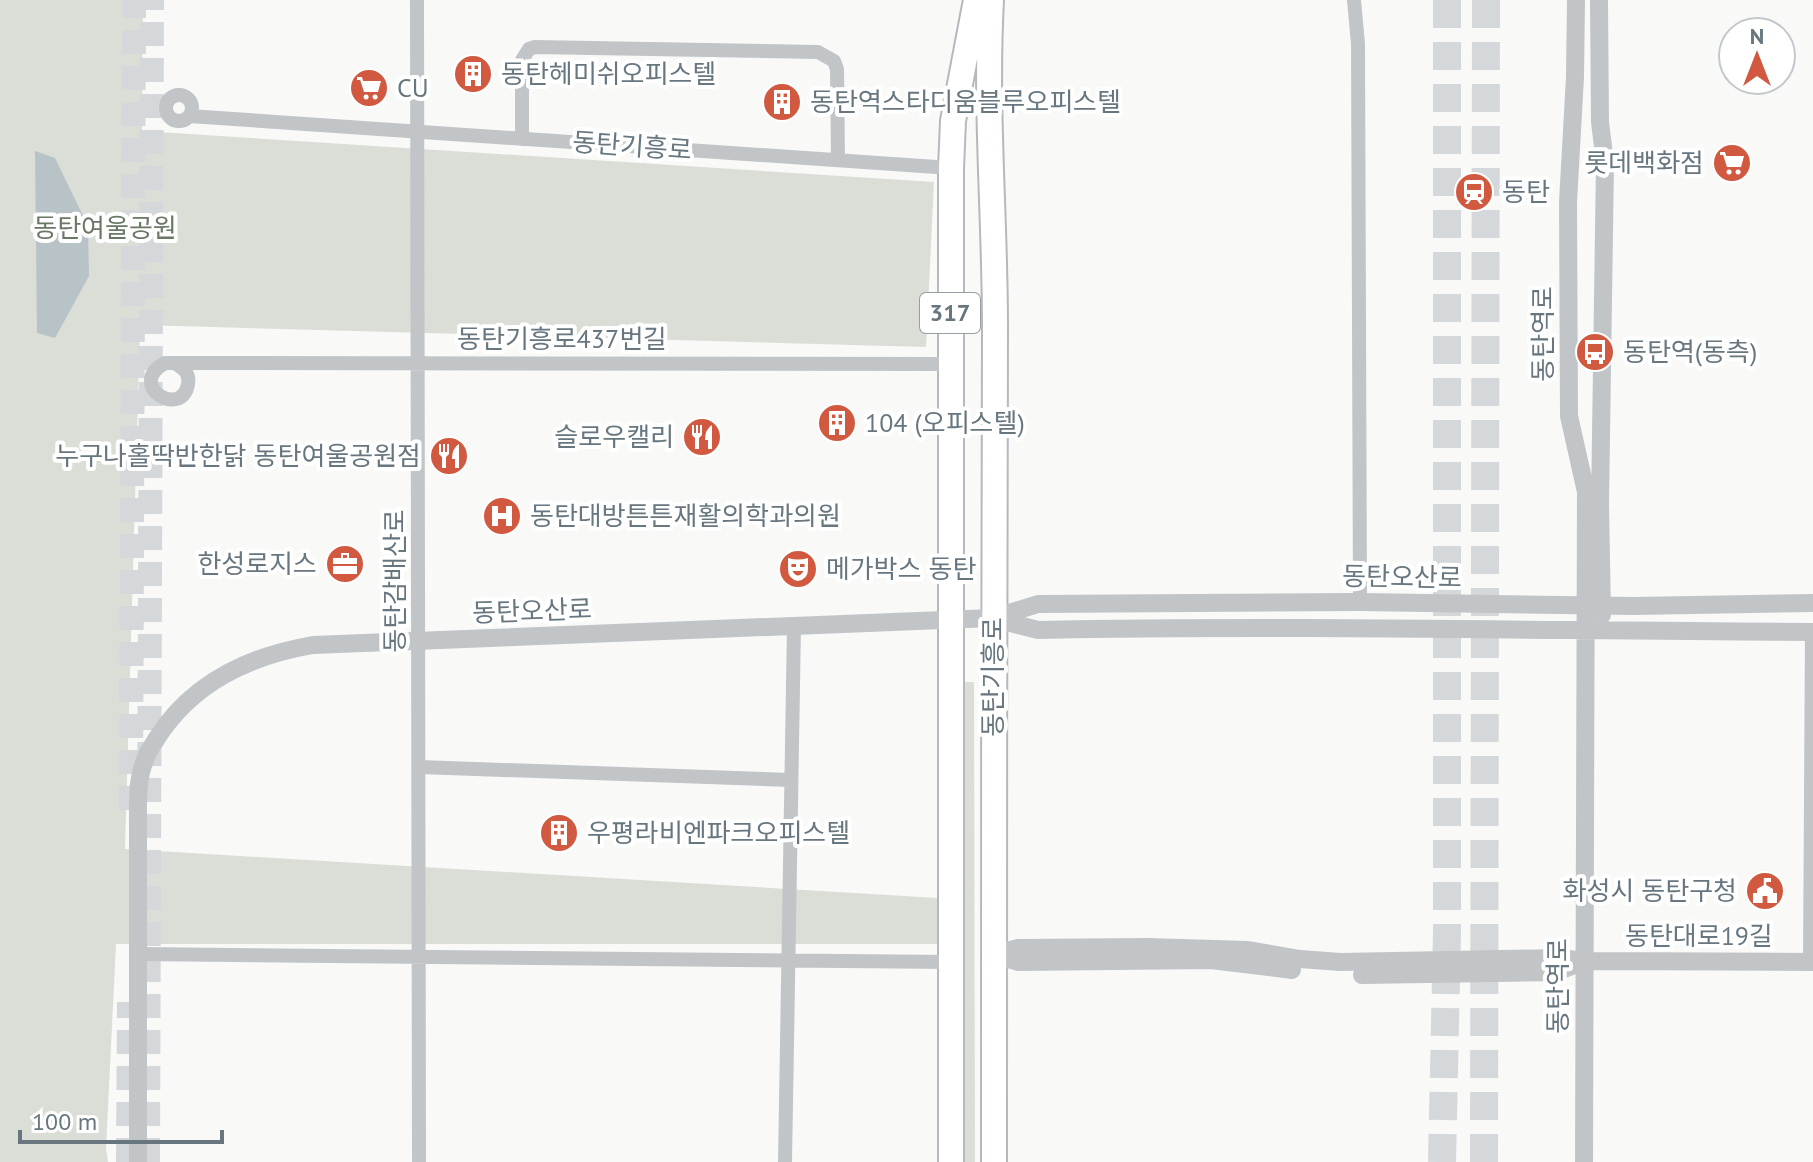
<svg xmlns="http://www.w3.org/2000/svg" width="1813" height="1162" font-family="'PT Sans','Noto Sans KR',sans-serif">
  <rect width="100%" height="100%" fill="#f9f9f8"/>
  <path fill="#daded7" d="M0 0H143L142 131 934 182 926 347 140 325 125 849 938 898 937 944H116L106 1148 108 1162H0Z
    M958 682H974L975 1162H959Z"/>
  <path fill="#b8c3c7" d="M35 151 55 158 88 226 89 276 55 338 37 333Z"/>
  <g fill="none" stroke-linecap="round" stroke-linejoin="round">
    <path stroke="#d4d8da" stroke-width="24" stroke-dasharray="24 12" stroke-linecap="butt" d="M131 810 134 0
      M128 1162 129 1002
      M148 1162 152 0"/>
    <path stroke="#d4d8da" stroke-width="28" stroke-dasharray="28 14" stroke-linecap="butt" d="M1442 1162 1447 933V0
      M1484 1162 1486 0"/>
    <defs>
      <path id="primary" d="M991 0C985 109 995 218 995 327 994 605 994 884 994 1162
        M951 1162V168L953 121 976 0"/>
    </defs>
    <use href="#primary" stroke="#b5b9bc" stroke-width="28"/>
    <path stroke="#c1c5c8" stroke-width="14" d="M417 0 419 1162
      M1354 0 1358 44 1360 602
      M166 108a13 13 0 1 1 26 0a13 13 0 1 1-26 0Z
      M189 116 951 168
      M522 139V60L529 49 535 47 818 52 834 61 837 69 838 160
      M175 363C183 368 190 373 188 384 182 420 125 385 165 363L949 364
      M419 767 790 780
      M138 954 951 962
      M1810 962 1812 632
      M785 1162 794 626"/>
    <path stroke="#c1c5c8" stroke-width="18" d="M1576 0 1575 77 1568 202 1569 416 1586 492 1584 1162
      M1599 0 1600 122 1605 163 1600 504 1602 615
      M995 619 1038 630C1297 625 1555 631 1813 632
      M994 955 1018 948 1148 947 1248 950 1300 959 1340 962 1560 958 1585 961 1813 962
      M995 955 1018 962 1211 960 1292 970
      M1362 975 1557 972 1582 962
      M138 1162V822C138 801 137 779 145 760 147 752 153 745 157 738 193 682 249 656 313 645L993 618 1038 604 1360 602 1634 606 1813 603"/>
    <use href="#primary" stroke="#fff" stroke-width="24"/>
  </g>
  <defs>
    <symbol id="building-disc" viewBox="-11 -11 22 22"><circle r="9.5" fill="#d15940" stroke="#fff"/><path d="M-4-6H4V6H1V3H-1V6H-4ZM-2.5-4.3h1.7v1.8h-1.7ZM.8-4.3h1.7v1.8H.8ZM-2.5-1h1.7V.8h-1.7ZM.8-1h1.7V.8H.8Z" fill="#fff"/></symbol>
    <symbol id="supermarket-disc" viewBox="-11 -11 22 22"><circle r="9.5" fill="#d15940" stroke="#fff"/><path d="M-6-5.5h2.5l.6 2H6L4.5 2H-2.5L-4.4-4H-6ZM-1.5 3.2a1.3 1.3 0 1 0 .1 0ZM3 3.2a1.3 1.3 0 1 0 .1 0Z" fill="#fff"/></symbol>
    <symbol id="station-disc" viewBox="-11 -11 22 22"><circle r="9.5" fill="#d15940" stroke="#fff"/><path d="M-3-6H3Q5-6 5-4V2Q5 4 3 4L4.5 6H3L1.5 4h-3L-3 6H-4.5L-3 4Q-5 4-5 2V-4Q-5-6-3-6ZM-3.5-4v3h7v-3ZM-3.5 1v1.5H-2V1ZM2 1v1.5H3.5V1Z" fill="#fff"/></symbol>
    <symbol id="bus-disc" viewBox="-11 -11 22 22"><circle r="9.5" fill="#d15940" stroke="#fff"/><path d="M-5-6H5V4H4V6H2V4H-2V6H-4V4H-5ZM-3.5-4V0h7V-4ZM-3.5 1.2v1.5H-2V1.2ZM2 1.2v1.5H3.5V1.2Z" fill="#fff"/></symbol>
    <symbol id="restaurant-disc" viewBox="-11 -11 22 22"><circle r="9.5" fill="#d15940" stroke="#fff"/><path d="M-5-6h1v4h1v-4h1v4h1v-4h1v5L-1.5 .5V6h-2V.5L-5-1ZM5-6V6H3V1.5H1.5Q1.5-4 5-6Z" fill="#fff"/></symbol>
    <symbol id="hospital-disc" viewBox="-11 -11 22 22"><circle r="9.5" fill="#d15940" stroke="#fff"/><path d="M-5-5h3v3.5h4V-5h3V5h-3V1.5h-4V5h-3Z" fill="#fff"/></symbol>
    <symbol id="office-disc" viewBox="-11 -11 22 22"><circle r="9.5" fill="#d15940" stroke="#fff"/><path d="M-6-3h4V-5.5h4V-3h4V5H-6ZM-1-4.5V-3h2v-1.5ZM-6 0V1H6V0Z" fill="#fff"/></symbol>
    <symbol id="theatre-disc" viewBox="-11 -11 22 22"><circle r="9.5" fill="#d15940" stroke="#fff"/><path d="M-5-5.5Q0-4 5-5.5V0Q5 5 0 6Q-5 5-5 0ZM-3.3-2.5H-1v1.5H-3.3ZM1-2.5H3.3v1.5H1ZM-2.8 1Q0 5.5 2.8 1Z" fill="#fff"/></symbol>
    <symbol id="civic-disc" viewBox="-11 -11 22 22"><circle r="9.5" fill="#d15940" stroke="#fff"/><path d="M-.6-6.5H3V-4.5H.6V-3L4-1V1h2V6H-6V1h2V-1L-.6-3ZM-1.2 2.5V6h2.4V2.5Z" fill="#fff"/></symbol>
  </defs>
  <g fill-rule="evenodd">
    <use href="#building-disc" x="451" y="52" width="44" height="44"/>
    <use href="#supermarket-disc" x="347" y="66" width="44" height="44"/>
    <use href="#building-disc" x="760" y="80" width="44" height="44"/>
    <use href="#supermarket-disc" x="1710" y="141" width="44" height="44"/>
    <use href="#station-disc" x="1452" y="170" width="44" height="44"/>
    <use href="#bus-disc" x="1573" y="330" width="44" height="44"/>
    <use href="#building-disc" x="815" y="401" width="44" height="44"/>
    <use href="#restaurant-disc" x="680" y="415" width="44" height="44"/>
    <use href="#restaurant-disc" x="427" y="434" width="44" height="44"/>
    <use href="#hospital-disc" x="480" y="494" width="44" height="44"/>
    <use href="#office-disc" x="323" y="542" width="44" height="44"/>
    <use href="#theatre-disc" x="776" y="547" width="44" height="44"/>
    <use href="#building-disc" x="537" y="811" width="44" height="44"/>
    <use href="#civic-disc" x="1743" y="869" width="44" height="44"/>
  </g>
  <g text-anchor="middle" stroke-width="8" stroke-linejoin="round" paint-order="stroke">
    <rect fill="#fff" stroke="#959fa5" stroke-width="2" x="920" y="293" width="60" height="40" rx="6"/>
    <g font-size="24" font-weight="bold" fill="#67767f">
      <text x="950" y="321">317</text>
    </g>
    <g font-size="26" fill="#67767f" stroke="#fff" text-anchor="start">
      <text x="501" y="83">동탄헤미쉬오피스텔</text>
      <text x="397" y="97">CU</text>
      <text x="810" y="111">동탄역스타디움블루오피스텔</text>
      <text x="1704" y="172" text-anchor="end">롯데백화점</text>
      <text x="1502" y="201">동탄</text>
      <text x="1623" y="361">동탄역(동측)</text>
      <text x="865" y="432">104 (오피스텔)</text>
      <text x="674" y="446" text-anchor="end">슬로우캘리</text>
      <text x="421" y="465" text-anchor="end">누구나홀딱반한닭 동탄여울공원점</text>
      <text x="530" y="525">동탄대방튼튼재활의학과의원</text>
      <text x="317" y="573" text-anchor="end">한성로지스</text>
      <text x="826" y="578">메가박스 동탄</text>
      <text x="587" y="842">우평라비엔파크오피스텔</text>
      <text x="1737" y="900" text-anchor="end">화성시 동탄구청</text>
    </g>
    <g font-size="26" fill="#67767f" stroke="#fff">
      <text transform="translate(632 146) rotate(4)" y="9">동탄기흥로</text>
      <text transform="translate(1543 334) rotate(-90)" y="9">동탄역로</text>
      <text x="562" y="348">동탄기흥로437번길</text>
      <text transform="translate(1402 577) rotate(1)" y="9">동탄오산로</text>
      <text transform="translate(395 581) rotate(-90)" y="9">동탄감배산로</text>
      <text transform="translate(532 611) rotate(-2)" y="9">동탄오산로</text>
      <text transform="translate(993 677) rotate(-90)" y="9">동탄기흥로</text>
      <text x="1699" y="945">동탄대로19길</text>
      <text transform="translate(1558 986) rotate(-90)" y="9">동탄역로</text>
    </g>
    <g font-size="26" fill="#6a7866" stroke="#fff">
      <text x="105" y="237">동탄여울공원</text>
    </g>
  </g>
  <g transform="translate(1757 56)"><circle r="38" fill="#ffffff" stroke="#c2c8cc" stroke-width="2"/>
  <path d="M0-6L14 30L0 20L-14 30Z" fill="#d15940"/>
  <text y="-12" font-size="22" font-weight="bold" text-anchor="middle" fill="#67767f">N</text>
  </g>
  <path d="M20 1130v12h202v-12" fill="none" stroke="#67767f" stroke-width="4"/>
  <text x="32" y="1130" font-size="24" fill="#67767f" stroke="#ffffff" stroke-width="6" paint-order="stroke">100 m</text>
</svg>
